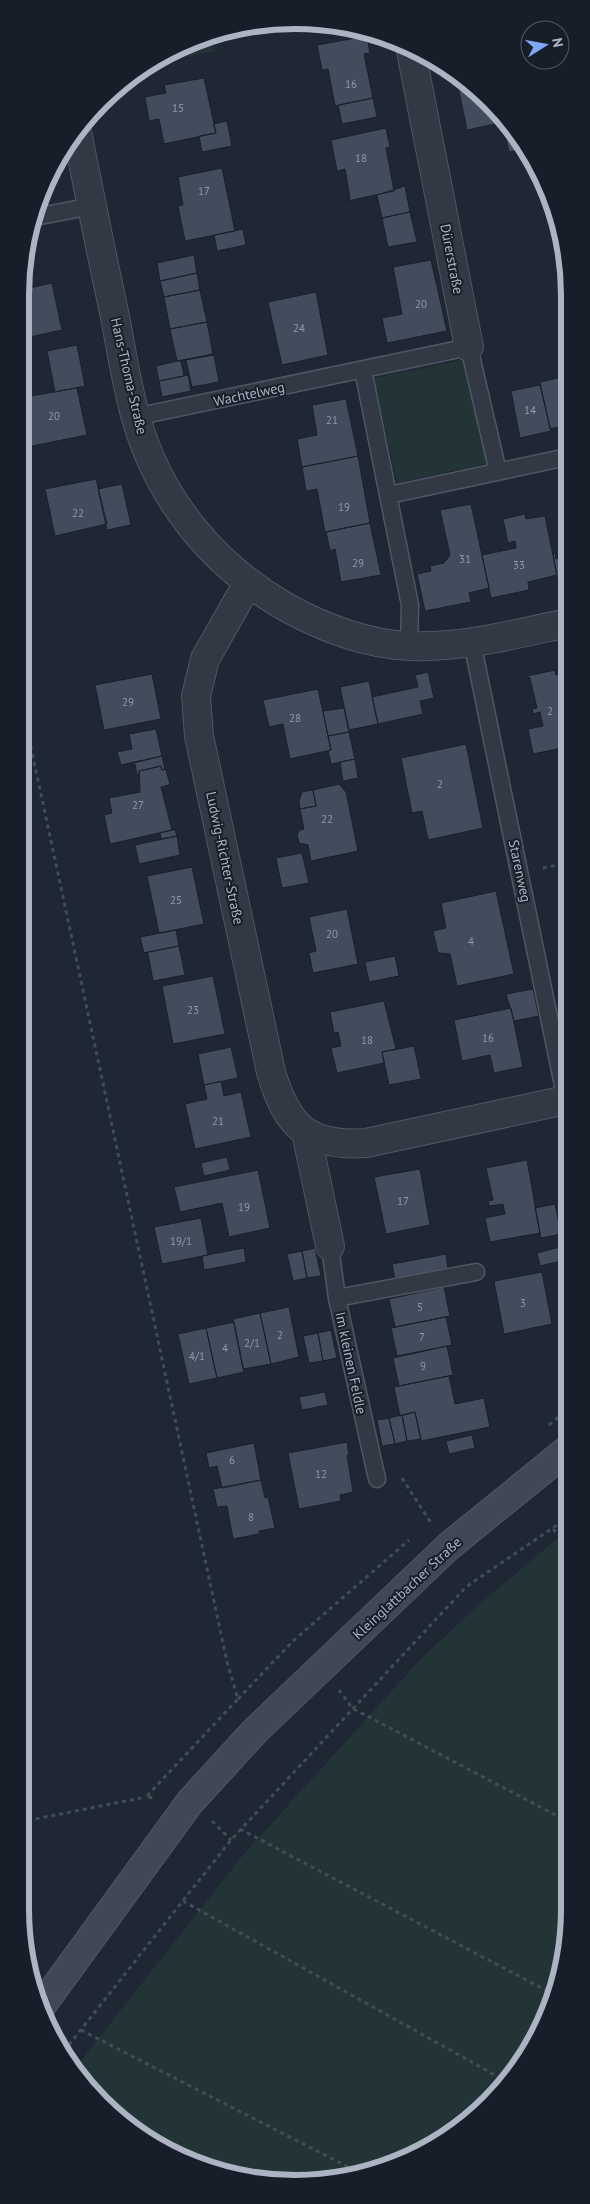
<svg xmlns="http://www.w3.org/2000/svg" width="590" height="2204" font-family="'PT Sans',sans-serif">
  <rect width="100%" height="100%" fill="#1f2734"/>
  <path fill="#223436" d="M212 37 215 51 144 66Z
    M466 359 489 463 397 483 374 378Z
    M566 1531 565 1962 533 2047 463 2127 383 2169 277 2183 174 2156 88 2091 75 2069 76 2067 243 1855 418 1662 476 1607Z"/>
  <path fill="#424c5c" stroke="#1a202b" d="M367 36 370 53 364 54 373 98 335 106 328 69 322 70 317 45Z
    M450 72 490 101 505 122 467 130 458 86 453 87Z
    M204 78 216 133 164 144 159 119 149 121 145 97 166 93 164 85Z
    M373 98 377 117 342 124 338 105Z
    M227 121 232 146 202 152 199 136 216 133 213 124Z
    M505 122 524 149 509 152 502 123Z
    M386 128 390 147 386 148 394 191 343 202 350 199 345 169 337 171 331 140Z
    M222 168 235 231 185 241 178 206 183 205 178 177Z
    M405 186 410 212 382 218 377 195Z
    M410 212 417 242 388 247 382 218Z
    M554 215 568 259V270L563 246 558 247 552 216Z
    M243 229 246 245 217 251 214 235Z
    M194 255 197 273 160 281 157 263Z
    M431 260 447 331 387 343 382 318 402 314 393 267Z
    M197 273 200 290 164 297 160 281Z
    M52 283 62 330 25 338V289Z
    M200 290 207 322 170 329 164 297Z
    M316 292 328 355 282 365 268 302Z
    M207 322 213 354 177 361 170 329Z
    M77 345 85 386 55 392 47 351Z
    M214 355 219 382 192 387 186 360Z
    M177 361H181L184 376 159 381 156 366Z
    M188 375 191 391 162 397 159 381Z
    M567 376V425L550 429 540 382Z
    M540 385 551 431 520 438 511 391Z
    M77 388 87 435 27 447 25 397Z
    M346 399 358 456 302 467 297 439 317 435 312 405Z
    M358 456 370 523 325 532 317 489 306 491 302 467Z
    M96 479 107 524 55 536 45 489Z
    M122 484 131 525 107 530 98 489Z
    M471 504 489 588 469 593 471 602 425 611 417 574 431 571 430 566 444 563 450 555 440 510Z
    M525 514 526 519 545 516 557 575 528 582 529 590 491 598 482 555 516 548 515 541 508 543 503 519Z
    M370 523 381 575 341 582 335 549 330 551 326 532Z
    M555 553 556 559 567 557V581L558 583 553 554Z
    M555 670 556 675 567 673V747L533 754 528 729 543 726 540 712 533 714 532 709 537 708 530 678 527 676Z
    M428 672 434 698 420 701 423 714 378 724 372 697 418 687 415 675Z
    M152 674 161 719 104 730 95 685Z
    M369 681 378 724 349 730 340 687Z
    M318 689 331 750 290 759 283 724 269 727 263 700Z
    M344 708 349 732 328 736 323 711Z
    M156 729 162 756 121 765 117 752 132 749 129 734Z
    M349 732 355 759 331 764 328 751 331 750 328 736Z
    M466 744 483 828 428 840 422 811 412 813 401 758Z
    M162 756 165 769 162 770 161 766 139 771V775H137L135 764 130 765 129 764Z
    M355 759 358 778 343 781 340 762Z
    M161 766 162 770 166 769 170 785 161 787 172 830 110 844 104 815 112 813 109 798 140 792 139 771Z
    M339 784 346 792 358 851 311 861 308 845 299 843 297 834 300 830 304 829 300 809 316 806 313 790Z
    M313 790 316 806 300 809 299 801 302 792Z
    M172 830H175L177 836 161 839 160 833Z
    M177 836 180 855 139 864 135 845Z
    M302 853 309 883 282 888 276 858Z
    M192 867 204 924 159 933 147 876Z
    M496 891 514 974 457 986 450 954 438 953 433 931 446 928 441 903Z
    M347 909 358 964 313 973 309 953 316 951 309 917Z
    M176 930 179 946 144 953 140 937Z
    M179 946 185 975 153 981 148 954 144 953Z
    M395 956 399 976 369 982 365 962Z
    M213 976 225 1034 173 1044 162 986Z
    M533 989 539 1016 514 1021 506 994Z
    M384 1001 396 1049 382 1052 384 1063 337 1073 331 1048 341 1046 338 1032 334 1033 330 1012Z
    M511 1008 523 1067 494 1073 490 1055 462 1061 454 1020Z
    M414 1046 421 1079 389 1085 382 1052Z
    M231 1047 238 1078 204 1085 198 1054Z
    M221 1081 224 1096 241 1092 251 1137 195 1149 185 1104 207 1099 204 1085Z
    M227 1157 230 1170 204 1176 201 1163Z
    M527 1160 540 1233 490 1242 485 1218 505 1214 503 1204 489 1206 488 1201 493 1200 486 1168Z
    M420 1169 430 1225 386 1234 374 1177Z
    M258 1170 270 1228 229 1237 222 1203 180 1212 174 1187Z
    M555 1204 561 1234 541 1238 535 1208Z
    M201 1218 208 1255 162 1264 154 1227Z
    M564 1246 566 1260 540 1266 537 1253Z
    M244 1248 246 1262 204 1270 202 1256Z
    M315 1248 321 1276 307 1278 302 1251Z
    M302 1251 307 1278 293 1281 287 1254Z
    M446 1254 448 1268 395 1279 392 1264Z
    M542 1272 552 1324 504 1334 494 1281Z
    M444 1287 450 1316 395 1327 389 1299Z
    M289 1307 299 1357 271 1364 260 1313Z
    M260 1313 271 1364 243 1369 233 1319Z
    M446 1317 452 1345 397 1356 391 1328Z
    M234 1322 244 1372 217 1378 206 1328Z
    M206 1328 217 1378 189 1384 178 1334Z
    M331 1330 337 1358 323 1361 318 1333Z
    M318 1333 323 1361 309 1363 303 1336Z
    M447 1346 453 1375 399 1386 393 1358Z
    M449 1376 455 1404 484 1398 490 1427 421 1441 415 1412 400 1416 394 1387Z
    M325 1392 328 1405 302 1410 299 1397Z
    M415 1412 421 1439 407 1441 402 1415Z
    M402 1415 407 1441 395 1444 389 1418Z
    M389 1418 395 1444 382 1446 377 1420Z
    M472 1435 475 1448 449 1454 446 1441Z
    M347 1442 349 1455H347L353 1492 340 1495 341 1501 299 1509 288 1453Z
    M254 1443 261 1480 222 1488 217 1466 209 1468 206 1453Z
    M261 1480 265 1498 268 1497 275 1528 259 1531V1534L233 1539 227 1506 217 1507 213 1489Z"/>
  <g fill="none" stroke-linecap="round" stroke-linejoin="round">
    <defs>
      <path id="service" d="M35 217 92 206
        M363 370 410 605 409 646
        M135 417 469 347 498 472
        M389 495 567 457
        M472 642 566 1100
        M330 1246 337 1298 377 1479
        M337 1298 476 1272"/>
      <path id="minor" d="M410 46 469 347
        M77 132C89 192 101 252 114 312 121 347 126 383 136 418 159 499 212 564 284 606 321 627 368 645 411 646 463 648 516 634 567 623
        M248 583 205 659 196 696 199 736 271 1072C287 1126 307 1147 366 1143L566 1100
        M306 1132 330 1246"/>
      <path id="secondary" d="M40 2008 190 1802 255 1731 449 1546 566 1451"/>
    </defs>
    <use href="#service" stroke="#505663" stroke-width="19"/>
    <use href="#minor" stroke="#505663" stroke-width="30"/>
    <use href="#secondary" stroke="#505663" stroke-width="30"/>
    <path stroke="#3e4f53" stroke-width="3" stroke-dasharray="4 4" stroke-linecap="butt" d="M24 715 227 1662 238 1699 146 1797 156 1798
      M543 868 567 863
      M549 1425 566 1411
      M402 1478 431 1523
      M553 1529 565 1541
      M339 1690 352 1708 565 1820
      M238 1699 293 1641 409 1540
      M212 1821 231 1840
      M20 1822 146 1797
      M240 1829 553 1994
      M183 1901 504 2080
      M81 2030 360 2173
      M64 2051 231 1840 466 1587 566 1519"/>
    <use href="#service" stroke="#323945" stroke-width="16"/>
    <use href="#minor" stroke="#323945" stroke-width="28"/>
    <use href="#secondary" stroke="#404858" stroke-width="28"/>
  </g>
  <g text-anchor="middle" stroke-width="4" stroke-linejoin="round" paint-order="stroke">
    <g font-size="11" fill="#9299a8">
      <text x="351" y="88">16</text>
      <text x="178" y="112">15</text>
      <text x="361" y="162">18</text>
      <text x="204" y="195">17</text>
      <text x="421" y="308">20</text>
      <text x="299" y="332">24</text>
      <text x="530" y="414">14</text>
      <text x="54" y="420">20</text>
      <text x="332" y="424">21</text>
      <text x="344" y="511">19</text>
      <text x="78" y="517">22</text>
      <text x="465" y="563">31</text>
      <text x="358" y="567">29</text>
      <text x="519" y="569">33</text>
      <text x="128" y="706">29</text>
      <text x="550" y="715">2</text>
      <text x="295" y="722">28</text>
      <text x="440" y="788">2</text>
      <text x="138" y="809">27</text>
      <text x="327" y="823">22</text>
      <text x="176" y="904">25</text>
      <text x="332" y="938">20</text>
      <text x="471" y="945">4</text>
      <text x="193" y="1014">23</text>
      <text x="488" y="1042">16</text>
      <text x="367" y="1044">18</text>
      <text x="218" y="1125">21</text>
      <text x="403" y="1205">17</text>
      <text x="244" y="1211">19</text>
      <text x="181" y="1245">19/1</text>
      <text x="523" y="1307">3</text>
      <text x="420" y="1311">5</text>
      <text x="280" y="1339">2</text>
      <text x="422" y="1341">7</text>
      <text x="252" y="1347">2/1</text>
      <text x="225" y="1352">4</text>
      <text x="197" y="1360">4/1</text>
      <text x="423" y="1370">9</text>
      <text x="232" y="1464">6</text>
      <text x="321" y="1478">12</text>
      <text x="251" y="1521">8</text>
    </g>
    <g font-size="14" fill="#acb3c2" stroke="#181e29">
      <text transform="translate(452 259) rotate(79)" y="5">Dürerstraße</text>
      <text transform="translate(129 376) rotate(77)" y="5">Hans-Thoma-Straße</text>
      <text transform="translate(249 394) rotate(-12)" y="5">Wachtelweg</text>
      <text transform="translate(225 858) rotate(78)" y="5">Ludwig-Richter-Straße</text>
      <text transform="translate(520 871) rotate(78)" y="5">Starenweg</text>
      <text transform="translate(351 1363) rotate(78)" y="5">Im kleinen Feldle</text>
      <text transform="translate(407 1588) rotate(-43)" y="5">Kleinglattbacher Straße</text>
    </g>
  </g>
  <path d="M0 0H590V2204H0ZM295 29H295A266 266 0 0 1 561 295V1909A266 266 0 0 1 295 2175H295A266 266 0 0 1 29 1909V295A266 266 0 0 1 295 29Z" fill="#181e29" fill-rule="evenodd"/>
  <path fill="none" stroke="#acb3c2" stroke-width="6" d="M295 29H295A266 266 0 0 1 561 295V1909A266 266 0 0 1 295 2175H295A266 266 0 0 1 29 1909V295A266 266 0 0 1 295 29Z"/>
  <g transform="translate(545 45) rotate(79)"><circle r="24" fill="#181e29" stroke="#535a66"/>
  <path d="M0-4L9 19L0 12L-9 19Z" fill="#7fa7f4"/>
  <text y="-8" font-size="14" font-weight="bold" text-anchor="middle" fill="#acb3c2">N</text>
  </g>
</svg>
